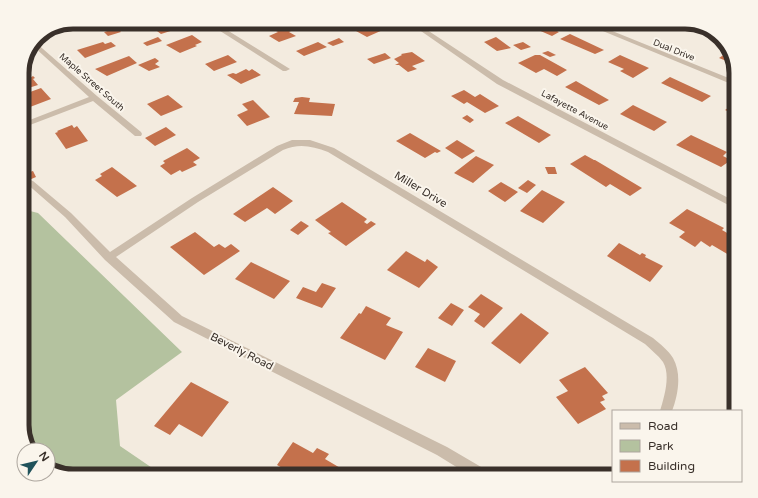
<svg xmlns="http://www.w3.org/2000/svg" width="758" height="498" font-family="'Varela Round',sans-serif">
  <rect width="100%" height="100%" fill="#f3ebdf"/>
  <path fill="#b4c29f" d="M22 209 38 213 182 352 116 400 120 446 164 476H73L48 468V450H29L22 428Z"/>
  <path fill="#c4714c" d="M73 22H86L90 25 79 29 77 27 57 34 55 32 51 33 49 32Z
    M170 22H176L183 27 161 34 153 28 159 26 157 25Z
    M346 22H372L385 29 367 37 356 31 359 30Z
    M520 22H542L555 28 553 29 559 32 552 36Z
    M631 22H654L643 27Z
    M285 25 293 30 289 32 296 36 279 42 269 36 278 32 274 30Z
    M117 28 121 32 108 36 104 32Z
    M570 34 604 50 595 54 560 39Z
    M192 35 202 42 195 45 197 46 180 53 166 45Z
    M158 37 162 41 147 46 143 43Z
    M496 37 511 48 497 51 484 42Z
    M339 38 344 42 333 46 327 43Z
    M103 42 105 44 111 42 116 46 85 58 77 50Z
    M318 42 327 47 304 56 296 51Z
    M523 42 531 47 521 50 513 45Z
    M548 51 556 55 550 57 542 53Z
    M412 52 425 61 412 66 417 69 408 72 399 65H395L399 63 394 59 402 55 401 54Z
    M728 52 731 53 734 64 719 58Z
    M385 53 391 58 374 64 367 59Z
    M228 55 237 62 214 71 205 64Z
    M535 55H540L567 70 557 76 544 69 536 73 518 63Z
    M620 55 649 68 633 78 620 71 624 69 608 62Z
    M129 56 137 63 107 76 95 69Z
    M155 58 159 61 155 64 160 67 149 71 138 65Z
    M246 69 249 71 252 69 261 75 241 84 227 75 233 73 236 74Z
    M27 74 30 78 33 76 35 78 33 79 38 85 22 90V75Z
    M670 77 711 96 702 102 661 83Z
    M576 81 609 100 599 105 565 87Z
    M41 88 51 99 30 107 22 98V95Z
    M464 90 475 97 480 94 499 106 485 113 467 102 464 104 451 96Z
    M168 95 183 107 161 116 147 104Z
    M302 97 310 98 309 102 335 104 332 116 294 114 299 102H293L295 98Z
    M253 100 270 117 247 126 237 115 248 110 242 104Z
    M735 103H736V115L725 110Z
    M633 105 667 122 654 131 620 114Z
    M467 115 474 120 470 123 462 118Z
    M518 116 551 135 539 143 505 123Z
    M72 125 74 128 77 126 88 141 66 149 55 133 58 132 57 131Z
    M166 127 176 135 155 146 145 138Z
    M410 133 441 151 437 153 435 152 425 158 396 141Z
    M691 135 727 152 723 156 731 160 721 167 676 145Z
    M457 140 475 151 462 159 445 148Z
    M187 148 200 158 193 162 197 165 182 172 180 170 171 175 160 166 165 163 163 161Z
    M585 155 594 160H595L642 188 630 196 610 184 606 187 570 164Z
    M476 156 494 165 473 183 454 173Z
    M112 167 137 186 117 197 95 180 102 176 100 174Z
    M545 167H555L557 174H548Z
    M33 171 36 177 29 180 26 173Z
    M528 180 536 185 527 193 518 188Z
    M501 182 518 192 505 202 488 191Z
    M273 187 293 201 275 214 267 208 245 222 233 214Z
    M542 190 565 202 543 223 520 211Z
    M342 202 367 219 364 222 367 224 371 221 376 224 346 246 328 233 331 232 315 220Z
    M687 209 724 228 722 230 736 238V249L729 255 712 245 710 247 701 241 695 247 679 237 685 232 669 223Z
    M301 221 309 226 298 235 290 230Z
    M195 232 214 247 219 244 225 248 231 244 240 251 204 275 170 247Z
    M619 243 640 255 642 253 646 255 645 257 663 266 650 282 607 256Z
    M406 251 425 262 427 259 438 267 419 288 387 270Z
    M251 262 290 281 274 299 235 279Z
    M322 283 336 288 322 308 296 298 303 287 316 292Z
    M481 294 503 308 484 328 474 321 480 314 468 307Z
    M451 303 464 310 452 326 438 318Z
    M366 306 391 318 386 325 403 332 385 360 340 338 359 313 361 314Z
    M521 313 549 333 520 364 491 343Z
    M428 348 456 361 445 382 415 367Z
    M585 367 608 393 602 396 605 400 600 402 606 409 578 424 556 397 568 391 559 380Z
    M191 382 229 402 202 437 179 424 170 435 154 426Z
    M733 397 736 398V411H728Z
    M293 442 313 453 317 448 329 454 325 459 342 469 338 476H279L284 469 277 465Z"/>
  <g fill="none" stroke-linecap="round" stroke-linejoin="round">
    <path fill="#cbbcab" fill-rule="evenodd" d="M206 22H214L290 69 286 71H283Z
      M408 22H415L503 80 736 202V209L497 84Z
      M581 22H590L736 81V86Z
      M35 42 97 96 141 132 142 134 141 136H135L93 101 22 128V123L89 97 33 46Z
      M292 140H310L334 148 653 338C660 344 668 350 673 358 682 374 678 395 672 411H660C664 398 671 375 663 362 658 355 651 350 645 344L328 152C312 146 299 143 283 150L198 202 116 257 182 316 447 447 488 471 490 476H471L437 455 174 322 105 260 65 217 26 183 30 180 33 181 71 213 110 252 192 198 277 146Z"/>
  </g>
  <g text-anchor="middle" stroke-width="4" stroke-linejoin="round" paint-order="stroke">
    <g font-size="9" fill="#39302a" stroke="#faf5ec">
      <text transform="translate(674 50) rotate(22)" y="3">Dual Drive</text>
      <text transform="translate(92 82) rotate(41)" y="3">Maple Street South</text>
      <text transform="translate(575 110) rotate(28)" y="3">Lafayette Avenue</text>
    </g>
    <g font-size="11" fill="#39302a" stroke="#faf5ec">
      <text transform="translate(421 189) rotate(31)" y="4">Miller Drive</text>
      <text transform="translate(242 351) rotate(27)" y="4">Beverly Road</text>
    </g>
  </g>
  <path d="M0 0H758V498H0ZM73 29H685A44 44 0 0 1 729 73V425A44 44 0 0 1 685 469H73A44 44 0 0 1 29 425V73A44 44 0 0 1 73 29Z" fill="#faf5ec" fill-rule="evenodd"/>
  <path fill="none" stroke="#39302a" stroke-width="5" d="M73 29H685A44 44 0 0 1 729 73V425A44 44 0 0 1 685 469H73A44 44 0 0 1 29 425V73A44 44 0 0 1 73 29Z"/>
  <rect x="612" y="410" width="130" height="72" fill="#faf5ec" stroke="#ada69e"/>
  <rect x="620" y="423" width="20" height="6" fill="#cbbcab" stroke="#ada69e"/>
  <text x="648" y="430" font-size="12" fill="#39302a">Road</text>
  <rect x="620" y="440" width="20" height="12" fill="#b4c29f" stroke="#ada69e"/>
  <text x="648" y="450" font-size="12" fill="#39302a">Park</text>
  <rect x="620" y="460" width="20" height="12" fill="#c4714c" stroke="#ada69e"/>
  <text x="648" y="470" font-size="12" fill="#39302a">Building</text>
  <g transform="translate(36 462) rotate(55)"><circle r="19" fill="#faf5ec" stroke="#ada69e"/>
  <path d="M0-3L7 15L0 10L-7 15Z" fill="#20525a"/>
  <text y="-6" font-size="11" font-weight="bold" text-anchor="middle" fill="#39302a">N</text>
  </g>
</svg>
